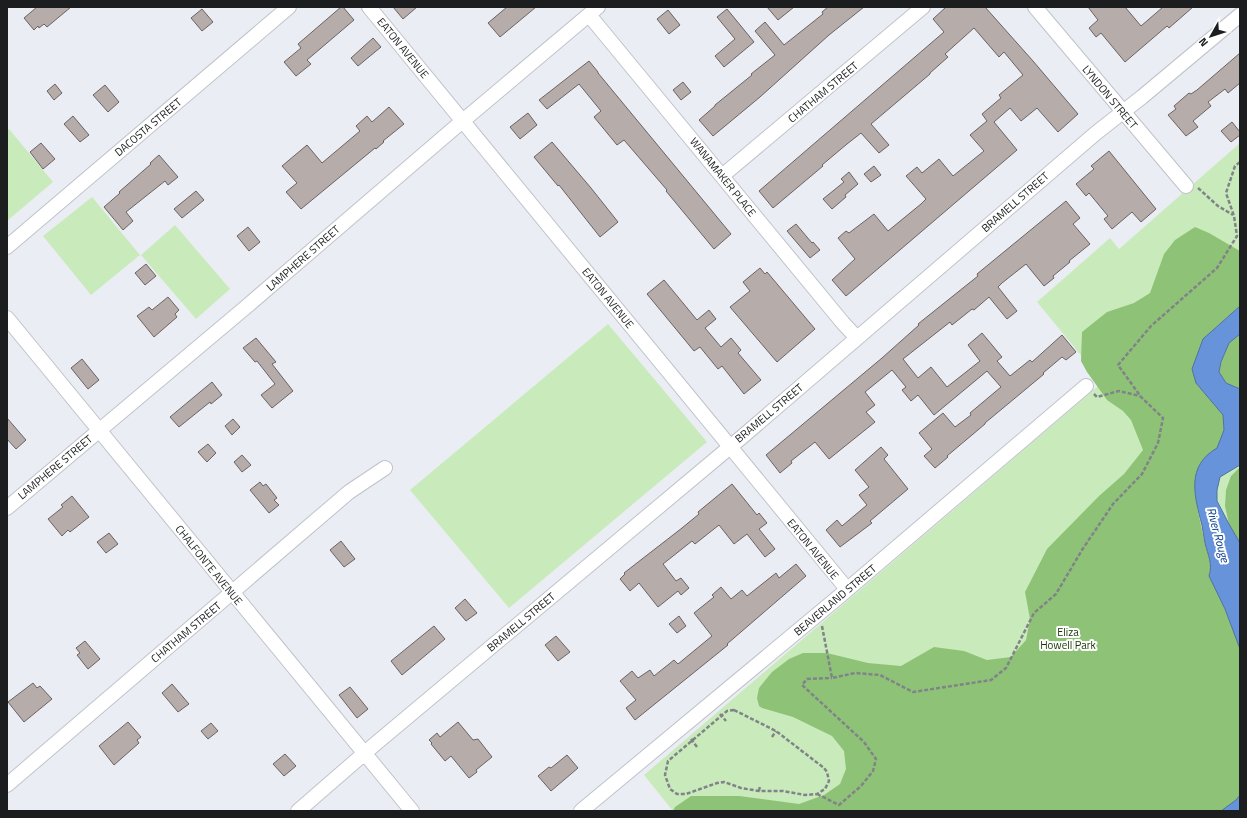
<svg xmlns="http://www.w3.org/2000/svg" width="1247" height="818" font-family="'Titillium Web',sans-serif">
  <rect width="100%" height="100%" fill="#eaedf4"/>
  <path fill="#c9ebbb" d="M9 129 53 182 7 221V130Z
    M1240 143V811H673L644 775 1103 382 1037 302 1110 238 1119 249Z
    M92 197 140 255 91 295 43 236Z
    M175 225 230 289 196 319 141 255Z
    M608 324 707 442 509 608 410 490Z"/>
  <path fill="#8ec377" d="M1195 227 1209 233 1240 251V306L1214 329 1196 383 1223 415 1224 430 1197 507 1205 544 1210 558 1211 570 1209 576 1225 609 1240 649V795L1236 800 1221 811H673L675 807 691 796H739L799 804 824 795 840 784 846 769 844 751 832 736 793 717 762 708 759 706 757 698 759 688 772 672 789 659 803 653H827L868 663 901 666 934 647 964 651 987 660 1011 657 1026 640 1030 619 1025 592 1047 549 1099 496 1124 474 1143 450 1131 420 1123 411 1107 400 1087 372 1081 361 1082 332 1107 312 1134 303 1150 293 1164 254 1175 240Z
    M1240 334V389L1226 383 1219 372 1221 363 1229 343Z
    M1240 467V543L1229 524 1225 506 1226 490 1231 476Z"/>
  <path fill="#6793da" stroke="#5070a2" d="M1240 306V334L1229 343 1221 362 1219 372 1226 383 1240 389V465L1220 477 1217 490V501L1229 524 1240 543V649L1225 609 1209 576C1213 564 1208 555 1205 543 1204 537 1203 531 1202 525 1194 495 1186 466 1217 448L1224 430 1223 415 1196 383 1192 369 1203 339Z
    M1240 795V811H1221L1236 800Z"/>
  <path fill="#b6adab" stroke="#6b6361" d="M37 7H71L47 27 44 24 39 28 38 26 34 30 24 18Z
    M341 7H343L354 20 307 60 311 64 296 76 284 62 301 48 298 44Z
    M393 7H417L403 19Z
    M507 7H536L500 37 488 23Z
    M767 7H794L778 20Z
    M828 7H864L829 35 760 97 713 136 699 120 715 106V105L752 75 751 74 775 55 755 31 765 22 784 45 823 14 822 12Z
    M946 7H985L1033 61 1078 114 1058 132 1037 108 1021 121 1010 108 994 122 1017 150 846 296 832 280 855 259 838 238 846 231 849 233 874 214 888 231 921 204 926 199 906 176 917 167 922 173 939 159 953 176 984 151 970 135 987 121 982 114 1001 98 999 95 1023 75 1004 52 999 57 974 28 945 54 948 57 930 73V74L871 124 889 145 879 153 861 133 847 144 822 165 823 166 773 208 759 191 944 32 933 19Z
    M1088 7H1125L1141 26 1163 7H1193L1169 28 1167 26 1125 62 1101 33 1096 37 1089 28 1098 20Z
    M202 9 213 22 202 31 191 18Z
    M727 9 754 42 724 67 715 56 735 39 717 17Z
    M668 10 680 25 669 34 657 19Z
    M373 38 381 47 358 66 351 58Z
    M1240 53V83L1228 93 1225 89 1208 102 1211 106 1193 121 1198 127 1186 136 1168 115 1176 109 1174 106 1189 93 1191 94 1197 90Z
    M589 61 598 72V73L731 234 714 249 666 191 667 190 624 140 617 145 594 117 601 111 579 84 547 109 539 100Z
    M683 82 691 92 681 100 673 90Z
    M55 84 62 93 54 100 47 91Z
    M105 85 119 102 108 112 93 95Z
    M389 107 404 124 383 141 384 142 376 149 375 148 301 209 286 192 297 183 282 166 307 145 322 163 360 131 356 126 367 116 372 122Z
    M528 113 537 125 520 139 510 127Z
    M73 116 89 135 80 142 64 124Z
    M1232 122 1240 132V135L1231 142 1221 131Z
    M552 142 591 188 618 222 600 237 559 185 558 186 534 157Z
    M41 143 55 159 43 169 30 152Z
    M1109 151 1156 209 1141 222 1132 212 1112 229 1104 219 1108 216 1089 193 1086 196 1076 184 1094 169 1091 166Z
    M159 155 178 177 168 185 165 181 126 212 133 221 123 230 104 207 120 193 119 192 151 164 150 163Z
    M874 166 881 175 871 182 864 174Z
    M849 172 858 184 845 195 846 197 832 209 823 199 844 182 841 179Z
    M196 191 204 200 182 218 174 209Z
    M1066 201 1080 218 1073 224 1090 244 1069 261 1070 262 1053 276 1054 278 1044 286 1026 264 1002 283 998 287 1017 311 1007 319 989 297 974 310 972 309 952 325 950 322 903 359 918 378 931 367 947 387 980 361 968 345 982 333 1002 357 997 361 1010 376 1030 360 1032 362 1062 335 1076 352 1066 360 1062 357 1043 373 1044 374 985 423V424L947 456 948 457 935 468 924 456 932 449 919 433 943 413 955 427 971 415 970 413 1001 387 987 371 934 415 918 395 911 401 902 390 906 387 892 370 865 392 875 405 866 412 875 422 829 459 815 442 791 461 792 463 780 473 766 455 882 358 919 325 918 324 978 276 977 274Z
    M796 224 812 243 813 242 820 250 810 258 787 231Z
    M248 227 260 242 249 251 237 236Z
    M146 264 156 276 145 285 135 273Z
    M760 268 765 274 767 272 815 329 777 362 730 307 750 291 743 282Z
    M664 280 697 320 709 310 716 319 705 328 721 347 731 338 741 350 738 353 761 380 744 394 722 366 718 369 700 347 694 351 647 294Z
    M168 297 179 310 175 314 177 317 154 337 137 316 149 307 152 310Z
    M256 338 276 362 272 364 293 391 272 408 261 395 275 384 257 361 255 362 243 348Z
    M82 359 99 380 88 389 71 368Z
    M212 382 222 395 211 404 210 402 179 427 170 417Z
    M7 418 26 440 16 449 7 439Z
    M233 419 240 427 232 435 225 426Z
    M208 444 216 453 207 462 198 452Z
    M881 447 888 455 884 459 908 489 870 521 872 523 840 547 826 530 837 520 842 526 867 505 859 495 869 487 855 470Z
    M242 455 251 465 242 472 234 462Z
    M260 482 263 486 266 484 277 498 274 500 279 505 269 513 250 490Z
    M732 484 757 515 759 513 767 523 759 529 775 549 765 557 747 534 734 544 719 525 695 544 692 541 663 564 676 581 681 578 689 588 681 595 678 591 658 607 639 583 630 591 620 579 625 574 624 573 682 528 699 514 698 512Z
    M72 496 89 517 70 532 68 530 62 536 48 519 63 507 61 505Z
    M109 533 118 544 106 553 97 542Z
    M341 541 355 559 344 567 330 550Z
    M796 564 806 576 727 644 728 645 635 720 626 708 636 700 620 681 632 671 638 678 650 670 654 676 674 660 678 664 712 636 694 613 714 597 712 595 721 587 731 599 742 590 747 596 776 573 779 578Z
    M465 599 477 613 466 621 455 608Z
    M679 616 686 626 677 633 669 624Z
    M434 626 445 639 402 675 391 661Z
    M556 636 570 652 558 661 545 645Z
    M85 641 100 659 88 669 77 655 80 653 76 648Z
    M33 683 37 688 40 686 52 699 24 722 8 702Z
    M172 684 189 704 178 712 162 693Z
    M350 687 368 709 357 718 339 695Z
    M128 722 141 737 137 740 139 743 114 765 99 746Z
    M458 722 473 740 478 739 492 757 476 770 477 772 469 778 451 756 445 761 431 744 432 743 429 740 437 733 440 737Z
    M211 723 218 731 208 739 201 731Z
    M285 754 296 766 284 776 273 764Z
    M567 755 578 768 551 791 538 776 549 767 551 768Z"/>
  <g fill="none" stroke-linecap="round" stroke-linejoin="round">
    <defs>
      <path id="street" d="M369 7 847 589
        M1035 7 1186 186
        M589 15 843 323 857 338
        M722 176 923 7
        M7 247 289 7
        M7 318 412 811
        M7 508 246 307 452 130 598 7
        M7 785 349 492 385 468
        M298 811 374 745 742 437 1096 133 1142 97 1240 15
        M581 811 835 600 1086 386"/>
    </defs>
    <use href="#street" stroke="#c0c3ca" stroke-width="16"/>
    <path stroke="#808387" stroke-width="2.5" stroke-dasharray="4 2" stroke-linecap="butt" d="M1198 188 1218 206 1233 215
      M1094 394 1097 397 1119 391 1140 396
      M822 626 832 678 855 673 880 675 913 692 991 680 1006 668 1034 613 1056 594 1082 550 1113 504 1142 474 1158 443 1163 418 1141 397 1118 365 1151 326 1217 268 1237 236 1234 216 1226 193 1235 166 1240 162
      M734 710 776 731 824 768 827 772 829 781 825 789 817 794 805 795 783 791H759L741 788 724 782 717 783 686 794H677L670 789 665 775 668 761 727 711Z
      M720 714 726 721
      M772 737 776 731
      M691 739 697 747
      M759 791 760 786
      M817 794 839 805 861 786 873 771 876 759 864 742 802 685 807 679 832 678"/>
    <use href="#street" stroke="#fff" stroke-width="14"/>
  </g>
  <g text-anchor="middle" stroke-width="4" stroke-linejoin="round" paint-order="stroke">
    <g font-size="11" fill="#1b1d1f" stroke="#fff">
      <text transform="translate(403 48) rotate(51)" y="4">EATON AVENUE</text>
      <text transform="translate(823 92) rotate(-40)" y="4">CHATHAM STREET</text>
      <text transform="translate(1110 97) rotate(50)" y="4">LYNDON STREET</text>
      <text transform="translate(148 127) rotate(-40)" y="4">DACOSTA STREET</text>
      <text transform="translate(723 177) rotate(51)" y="4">WANAMAKER PLACE</text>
      <text transform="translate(1015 202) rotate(-41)" y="4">BRAMELL STREET</text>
      <text transform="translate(303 258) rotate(-41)" y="4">LAMPHERE STREET</text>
      <text transform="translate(608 298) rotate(51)" y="4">EATON AVENUE</text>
      <text transform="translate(769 413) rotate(-40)" y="4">BRAMELL STREET</text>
      <text transform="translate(55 467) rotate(-40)" y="4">LAMPHERE STREET</text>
      <text transform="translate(813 549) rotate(51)" y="4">EATON AVENUE</text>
      <text transform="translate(209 565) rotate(51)" y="4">CHALFONTE AVENUE</text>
      <text transform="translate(835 600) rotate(-40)" y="4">BEAVERLAND STREET</text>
      <text transform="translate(521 622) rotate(-40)" y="4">BRAMELL STREET</text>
      <text transform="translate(186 632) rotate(-40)" y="4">CHATHAM STREET</text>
    </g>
    <g font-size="11" fill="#153601" stroke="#fff">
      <text x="1068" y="636">Eliza<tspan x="1068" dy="13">Howell Park</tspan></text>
    </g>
    <g font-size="12" font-style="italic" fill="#063e91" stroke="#fff">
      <text transform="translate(1218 535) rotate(75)" y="4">River Rouge</text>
    </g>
  </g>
  <rect width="1247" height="818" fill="none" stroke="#1b1d1f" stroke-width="16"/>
  <g transform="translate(1211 36) rotate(231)" stroke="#ffffff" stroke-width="3" paint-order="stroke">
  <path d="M0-3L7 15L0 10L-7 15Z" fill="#1b1d1f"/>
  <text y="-6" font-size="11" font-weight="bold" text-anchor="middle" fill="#1b1d1f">N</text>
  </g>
</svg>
